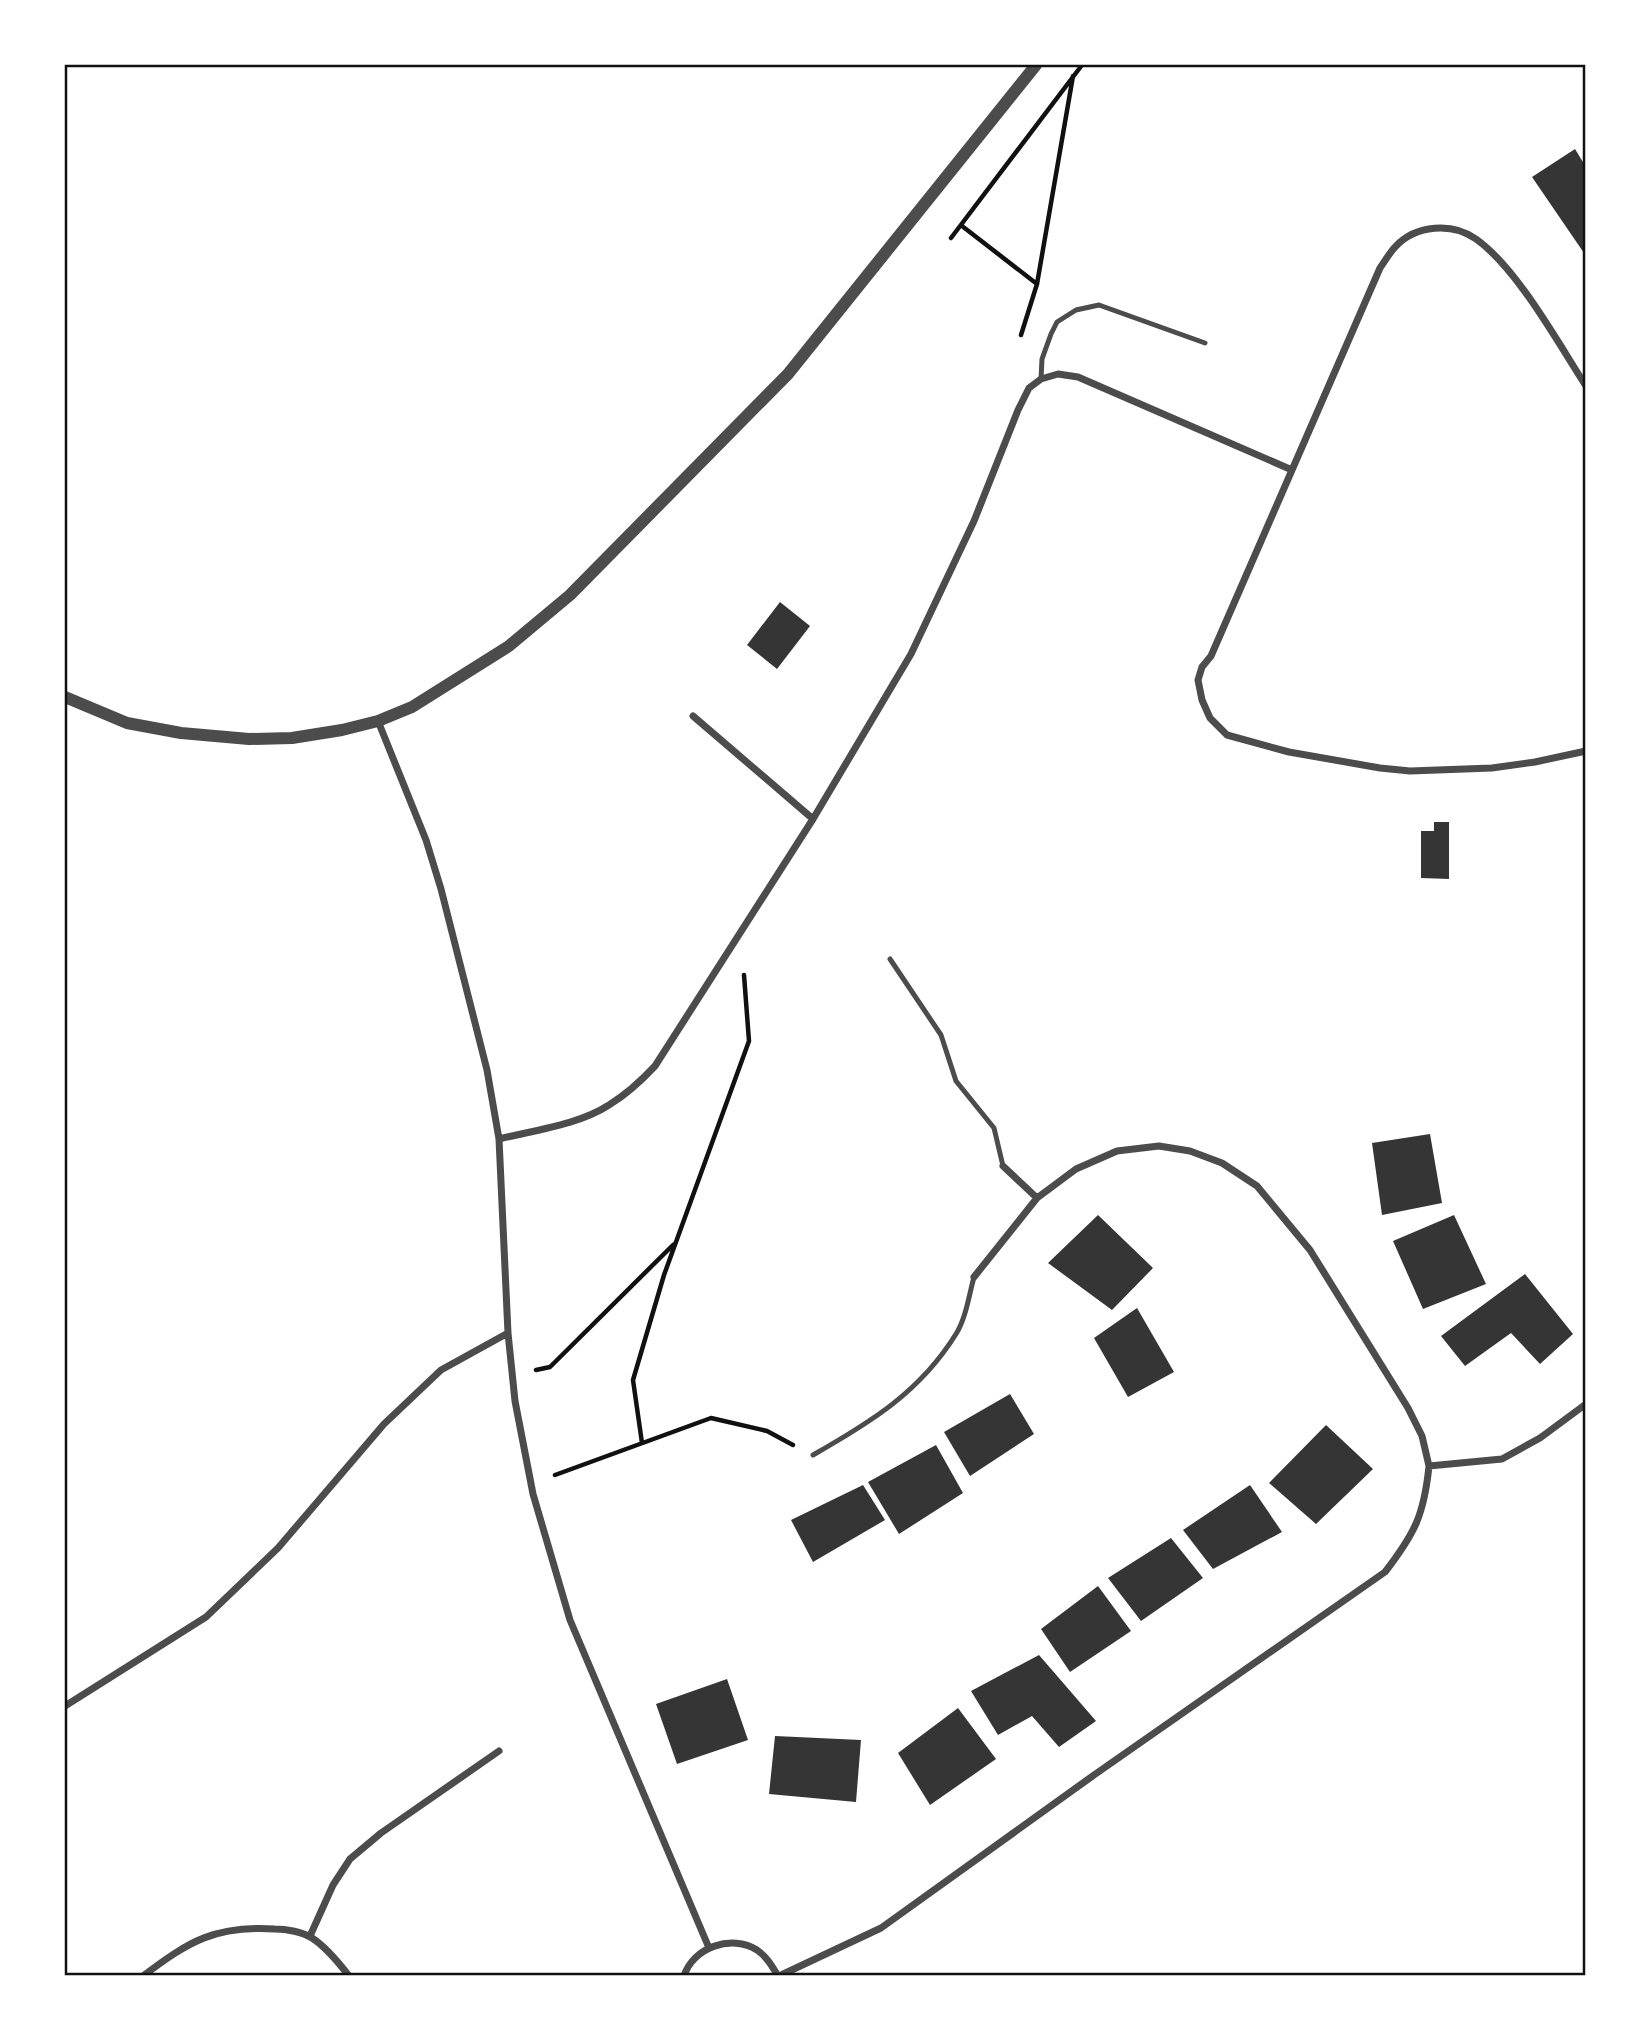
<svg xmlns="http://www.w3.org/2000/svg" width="1651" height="2041" font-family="'Open Sans',sans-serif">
  <rect width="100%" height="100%" fill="#fff"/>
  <path fill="#353535" d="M1575 149 1586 167V256L1532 177Z
    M780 602 810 626 777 669 747 645Z
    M1434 822H1449V879L1421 878V831H1434Z
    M1430 1134 1442 1203 1382 1215 1372 1143Z
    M1098 1215 1153 1268 1112 1310 1048 1263Z
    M1454 1215 1486 1284 1423 1309 1393 1241Z
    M1525 1274 1573 1334 1540 1364 1511 1333 1465 1366 1441 1336Z
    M1137 1308 1174 1372 1128 1397 1094 1338Z
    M1010 1394 1034 1434 970 1476 944 1432Z
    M1326 1425 1373 1469 1316 1524 1269 1483Z
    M936 1445 963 1493 899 1534 868 1482Z
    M863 1485 885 1520 813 1562 791 1520Z
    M1250 1485 1282 1532 1213 1569 1183 1530Z
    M1171 1538 1203 1578 1141 1621 1108 1578Z
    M1098 1586 1131 1631 1070 1672 1041 1629Z
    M1039 1655 1096 1721 1059 1747 1032 1716 998 1735 971 1691Z
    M727 1679 748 1740 677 1764 656 1704Z
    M958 1708 996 1759 930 1805 898 1753Z
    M775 1736 861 1740 856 1802 769 1794Z"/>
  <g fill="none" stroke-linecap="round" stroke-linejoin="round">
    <path stroke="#111" stroke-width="4.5" d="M962 226 1037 284
      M951 238 1082 65
      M1021 335 1037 284 1073 76
      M536 1370 550 1367 673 1245
      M642 1443 633 1380 664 1275 749 1041 744 975
      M555 1475 711 1418 767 1431 793 1445"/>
    <path stroke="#4c4c4c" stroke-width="5" d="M1041 379 1042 359 1051 334 1057 322 1076 310 1099 305 1205 343
      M890 959 941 1035 956 1081 994 1128 1003 1166
      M813 1455C871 1422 920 1392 956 1334 966 1318 969 1295 974 1277"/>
    <path stroke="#4c4c4c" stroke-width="7" d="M1586 386C1558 343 1517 268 1476 239 1452 222 1416 225 1396 246 1390 252 1385 261 1380 268L1211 656 1202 667 1198 680 1202 700 1210 718 1227 735 1289 752 1380 768 1410 771 1492 768 1535 762 1586 751
      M693 716 813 819
      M378 721 426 840 441 889 487 1070 499 1139 508 1333 515 1401 533 1494 570 1620 709 1948
      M499 1139C535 1130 578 1125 609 1105 627 1094 641 1081 655 1066L813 819 911 654 974 521 1018 410 1029 388 1041 379 1058 374 1078 377 1292 470
      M1003 1166 1037 1198
      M974 1277 1037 1198 1076 1169 1117 1151 1159 1146 1190 1151 1222 1163 1257 1186 1310 1250 1408 1408 1422 1436 1429 1466
      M65 1706 206 1617 278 1548 384 1424 441 1370 508 1333
      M310 1936 333 1885 350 1859 381 1833 499 1751
      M143 1976C189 1941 216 1925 275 1929 286 1929 303 1932 312 1938 326 1947 339 1963 349 1976
      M684 1976C693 1947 732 1934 757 1950 767 1957 772 1966 778 1976
      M779 1976 881 1928 1094 1775 1385 1572C1415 1533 1424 1515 1429 1466L1502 1459 1540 1438 1586 1404"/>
    <path stroke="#4c4c4c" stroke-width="12" d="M65 697 127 723 181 733 249 739 292 738 342 730 378 721 412 707 509 646 570 595 788 374 1036 65"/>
  </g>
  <rect width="1651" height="2041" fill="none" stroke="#ffffff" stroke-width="133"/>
  <rect x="66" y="66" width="1518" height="1908" fill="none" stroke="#111" stroke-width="2.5"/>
</svg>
